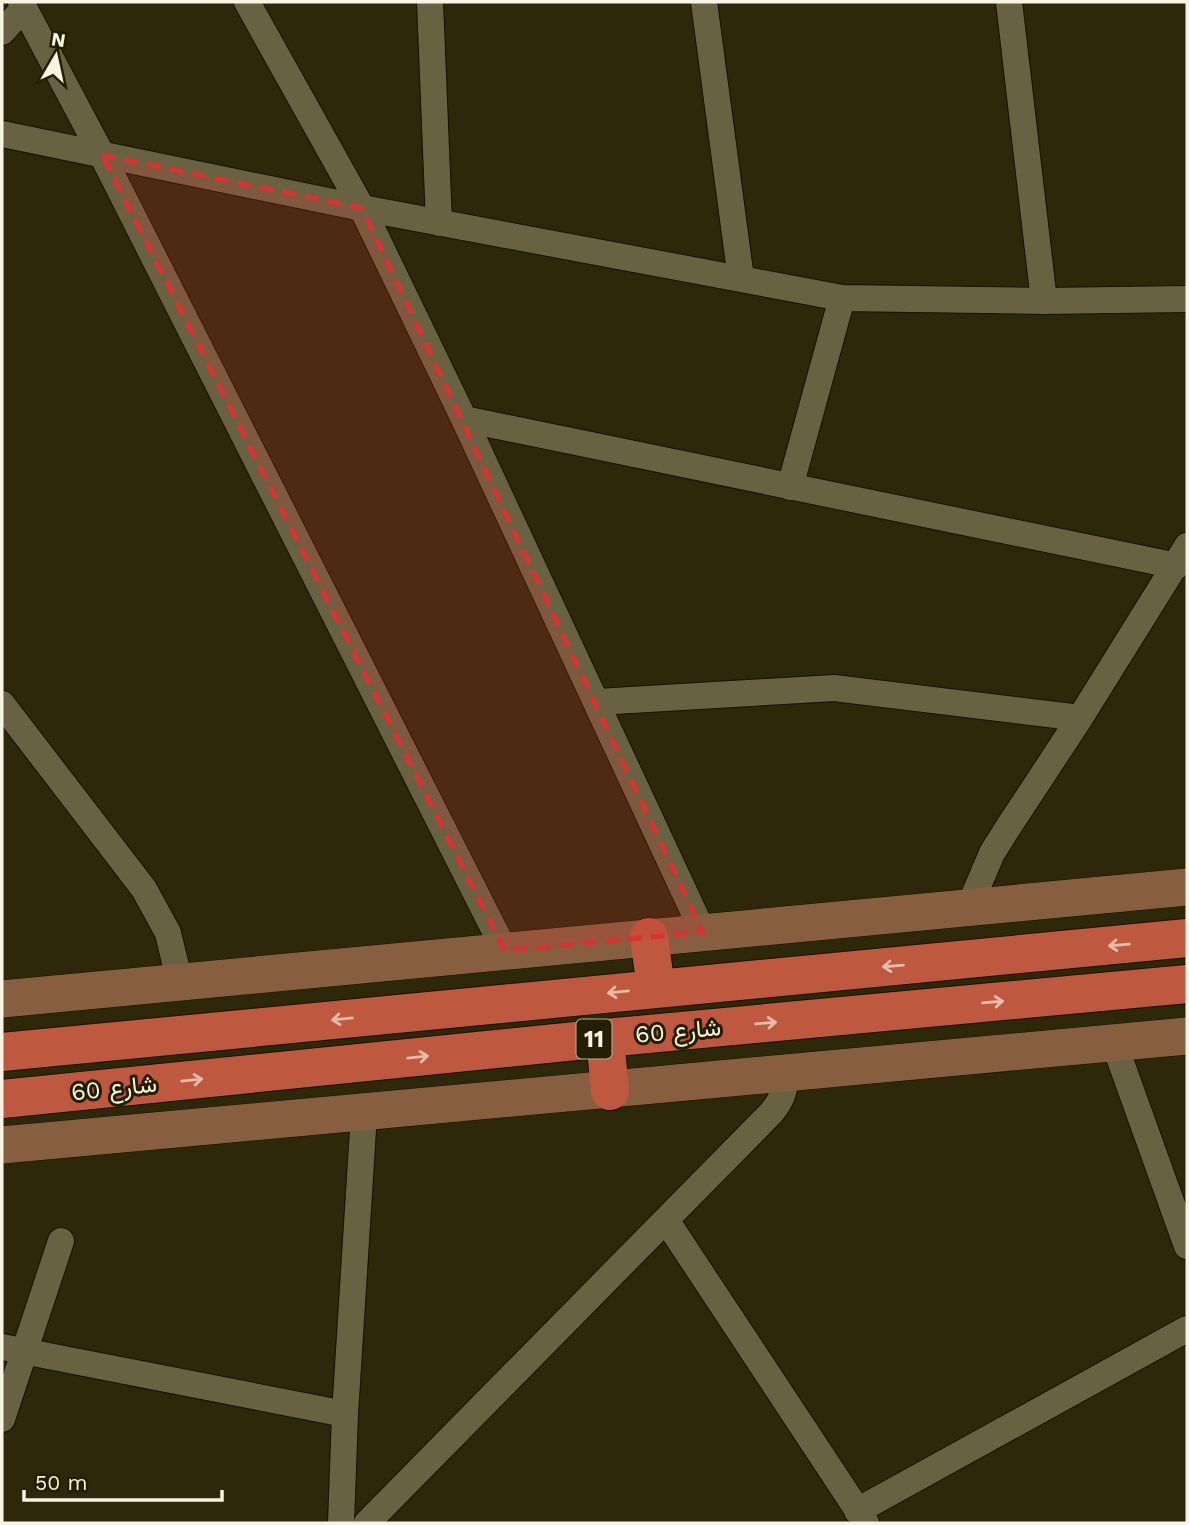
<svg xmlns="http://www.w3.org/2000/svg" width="1189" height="1525" font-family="'Work Sans',Vazirmatn,sans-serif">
  <rect width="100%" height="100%" fill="#2d280a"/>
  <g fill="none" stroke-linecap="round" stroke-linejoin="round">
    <defs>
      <path id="minor" d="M21 2 102 155 505 951
        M247 2 362 208 464 419 703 932
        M430 2 439 223
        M704 2 741 279
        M1009 2 1044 301
        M2 32 24 8
        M2 134 362 208 842 298 1044 301 1187 299
        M464 419 1177 566
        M790 487 842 298
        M597 702 834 688 1080 718
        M2 704 144 889 168 933 180 983
        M969 907 992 853 1009 826 1080 718 1187 546
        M1114 1043 1187 1246
        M666 1220 866 1523
        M2 1347 345 1414
        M2 1419 61 1241
        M857 1511 1187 1329
        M341 1523 345 1414 364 1114
        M367 1523 772 1112C782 1100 785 1090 786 1074"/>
      <path id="secondary" d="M2 999 1187 887
        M2 1145 1187 1036"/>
      <path id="trunk" d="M649 937 656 988
        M605 1038 610 1091
        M2 1052 1187 938
        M2 1099 605 1038 1187 984"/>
    </defs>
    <use href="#minor" stroke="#161000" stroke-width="28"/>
    <use href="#secondary" stroke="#161000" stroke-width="38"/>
    <use href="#trunk" stroke="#161000" stroke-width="40"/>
    <use href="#minor" stroke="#686243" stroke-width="26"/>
    <use href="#secondary" stroke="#885e41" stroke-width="37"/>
    <use href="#trunk" stroke="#be583e" stroke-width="38"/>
  </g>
  <defs><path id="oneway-shaft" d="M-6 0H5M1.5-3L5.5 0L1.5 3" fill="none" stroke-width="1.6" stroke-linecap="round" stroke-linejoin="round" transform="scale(1.75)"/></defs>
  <g stroke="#e3bda9">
    <use href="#oneway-shaft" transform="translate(1119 945) rotate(175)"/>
    <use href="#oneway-shaft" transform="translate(893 966) rotate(175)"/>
    <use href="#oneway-shaft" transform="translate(618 992) rotate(174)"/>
    <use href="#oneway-shaft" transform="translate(993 1002) rotate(-5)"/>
    <use href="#oneway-shaft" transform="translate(342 1019) rotate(174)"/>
    <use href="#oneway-shaft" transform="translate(766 1023) rotate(-5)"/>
    <use href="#oneway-shaft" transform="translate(418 1057) rotate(-6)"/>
    <use href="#oneway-shaft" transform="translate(192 1080) rotate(-6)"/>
  </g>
  <path fill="#d83231" fill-opacity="0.2" stroke="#d83231" stroke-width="5" stroke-dasharray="14 9" stroke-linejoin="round" d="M102 155 362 208 703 932 505 951Z"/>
  <g text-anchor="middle" stroke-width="6" stroke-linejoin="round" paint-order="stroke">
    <rect fill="#241e02" stroke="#b8b4a0" stroke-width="2" x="576.5" y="1019.5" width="35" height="39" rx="5"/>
    <g font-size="23" font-weight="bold" fill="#f7f4e3">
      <text x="594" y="1047">11</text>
    </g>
    <g font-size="24" fill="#f7f4e3" stroke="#241e02">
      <text transform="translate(678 1031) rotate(-5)" y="8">شارع 60</text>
      <text transform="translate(114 1088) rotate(-6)" y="8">شارع 60</text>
    </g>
  </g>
  <rect width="1189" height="1525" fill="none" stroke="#f7f4e3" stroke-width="7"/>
  <g transform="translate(56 56) rotate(9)" stroke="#241e02" stroke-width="5" paint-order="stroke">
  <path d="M0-5L12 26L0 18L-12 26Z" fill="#f7f4e3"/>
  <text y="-10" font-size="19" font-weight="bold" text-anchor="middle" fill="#f7f4e3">N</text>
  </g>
  <path d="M24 1490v10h198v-10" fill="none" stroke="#f7f4e3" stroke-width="3.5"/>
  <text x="35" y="1490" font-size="21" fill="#f7f4e3" stroke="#241e02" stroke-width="5" paint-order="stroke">50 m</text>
</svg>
